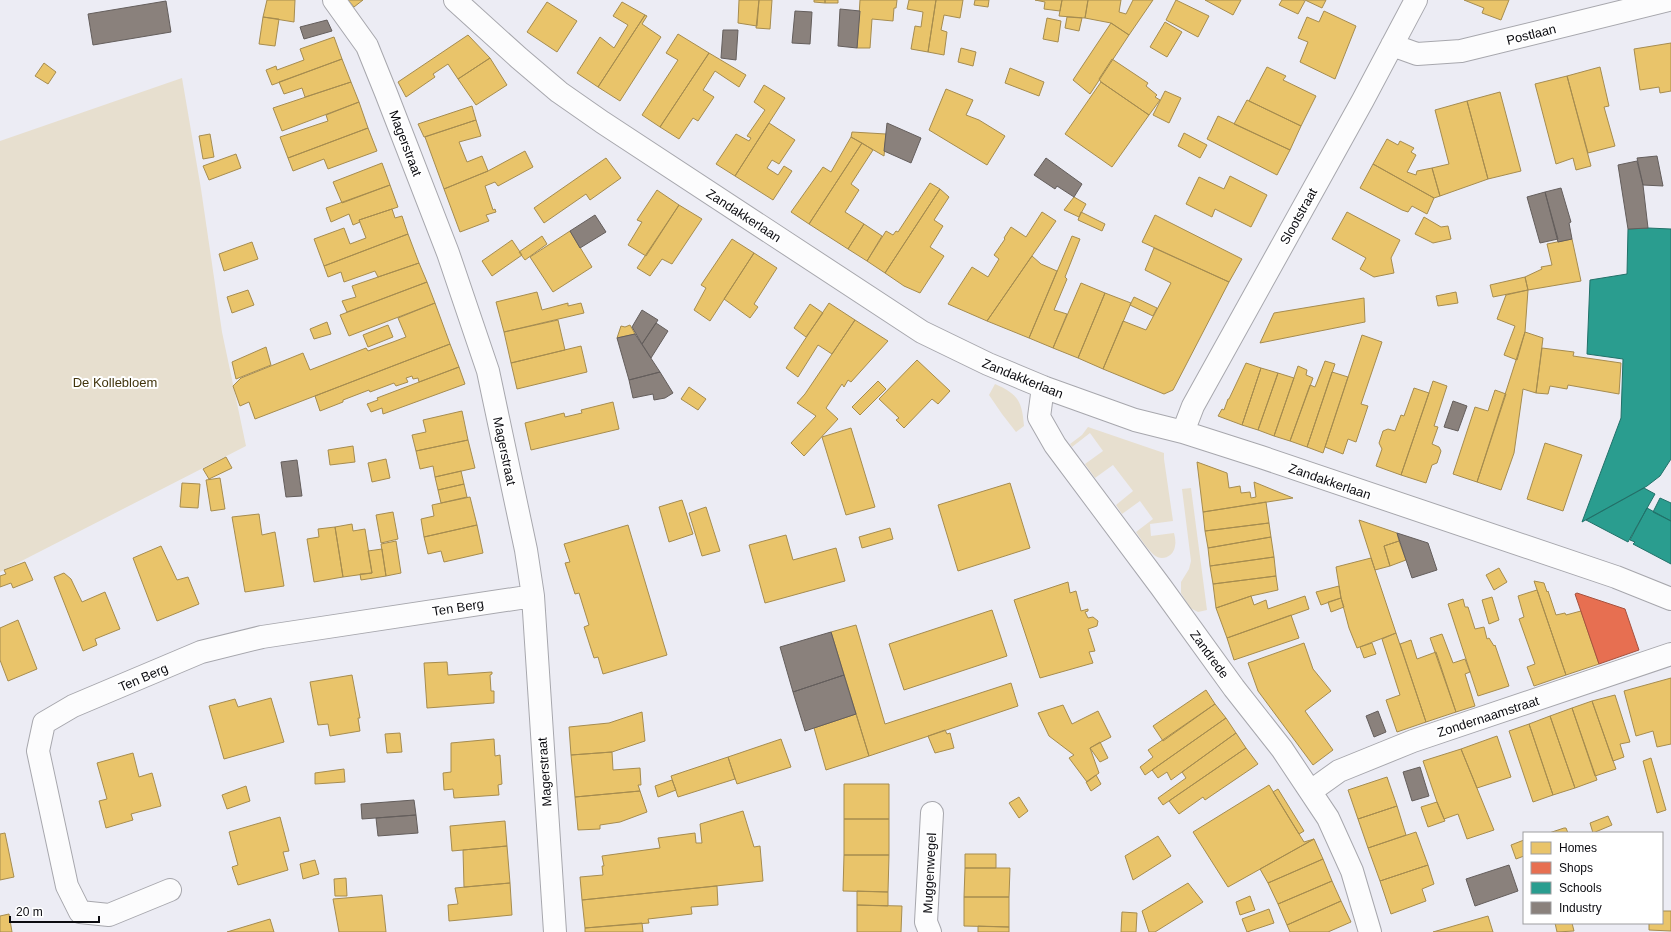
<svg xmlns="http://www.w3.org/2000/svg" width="1671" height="932" font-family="Arial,sans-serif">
  <rect width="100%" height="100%" fill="#ececf4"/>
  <path fill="#e7dfcf" d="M182 78 201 189 222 332 246 446 0 572V141Z
    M995 384C1018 394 1022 401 1024 426L1016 432 1002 414 989 395Z
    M1088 427 1164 453V459L1173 521 1150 524 1151 536 1174 533C1175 537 1176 542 1175 546 1174 556 1162 562 1154 555 1147 549 1141 539 1136 532L1153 519 1140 501 1122 514 1116 505 1133 491 1113 465 1095 478 1085 464 1103 451 1090 433 1072 447 1070 444 1082 435Z
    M1191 488 1207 610 1198 612 1190 608 1181 593V582L1189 569 1191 561 1182 489Z"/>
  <path fill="#e9c46a" stroke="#a68c4f" d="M267 0H295L294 22 263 17Z
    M348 0H363L354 7Z
    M739 0H759L757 26 738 23Z
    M759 0H772L770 29 756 28Z
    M814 0H825V3L814 2Z
    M825 0H838V3H825Z
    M860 0H897L896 8H894L893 21 872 19 870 48H857Z
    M909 0H936L928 52 911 49 915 26 921 27 923 12 907 9Z
    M936 0H963L960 18 944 15 941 30 947 32 944 55 928 52Z
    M975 0H989L988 7 974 5Z
    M1035 0H1062L1060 11 1044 9 1045 2Z
    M1062 0H1088L1085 18 1059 16Z
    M1088 0H1121L1119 12 1126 14 1133 0H1153L1129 35 1111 23 1085 18Z
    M1176 0 1209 16 1198 37 1166 20Z
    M1205 0H1241L1233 15Z
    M1282 0H1303L1305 1 1298 14 1279 5Z
    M1305 0H1326L1322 8Z
    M1464 0H1509L1501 20 1482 13 1484 8Z
    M547 2 577 21 557 52 527 32Z
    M622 2 645 15 598 87 577 73 600 37 614 48 628 25 613 16Z
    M1324 11 1356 26 1335 79 1300 62 1308 42 1298 38 1307 17 1319 22Z
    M645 15 647 16 642 24 661 37 620 101 598 87Z
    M263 17 279 19 275 46 259 44Z
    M1067 17 1082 18 1079 31 1065 28Z
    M1047 18 1061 21 1058 42 1043 39Z
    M1165 22 1182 32 1167 57 1150 47Z
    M1111 23 1129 35 1090 94 1073 80Z
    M678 34 709 53 660 127 642 115 678 60 666 53Z
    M468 35 490 58 458 79 448 64 433 74 435 77 406 97 398 82Z
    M334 37 342 59 272 85 266 70 276 66 277 70 304 60 300 49Z
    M1671 43V91L1660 93 1659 87 1640 90 1634 49Z
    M961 48 976 52 973 66 958 62Z
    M709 53 746 75 739 87 715 71 703 90 714 97 698 121 693 118 679 139 660 127Z
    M490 58 507 85 476 105 458 79Z
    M342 59 351 82 305 97 302 88 284 94 279 82Z
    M1112 59 1148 83 1146 86 1157 95 1155 97 1160 100 1149 115 1101 82 1099 79Z
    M44 63 56 72 48 84 35 76Z
    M1267 67 1286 76 1283 80 1316 96 1301 126 1249 101Z
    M1600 67 1609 106 1604 107 1615 146 1588 153 1567 76Z
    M1010 68 1044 82 1039 96 1005 83Z
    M1567 76 1591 166 1576 170 1573 158 1556 164 1535 84Z
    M351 82 359 102 282 131 273 108Z
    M1101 82 1149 115 1112 167 1065 134Z
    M764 85 785 98 735 176 716 164 736 134 749 141 751 138 747 136 765 110 754 102Z
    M946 89 973 100 966 115 979 120 1005 136 987 165 929 130Z
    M1165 91 1181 98 1169 123 1153 115Z
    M1500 92 1521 171 1488 179 1467 101Z
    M1247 100 1301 126 1290 150 1234 124Z
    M1467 101 1488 179 1440 196 1432 168 1449 164 1435 110Z
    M359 102 368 128 288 158 280 137 328 121 326 115Z
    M472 106 476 120 424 137 418 124Z
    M1218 116 1290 150 1277 175 1207 139Z
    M476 120 481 136 459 142 467 162 482 156 488 171 444 189 425 137Z
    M769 123 795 140 779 164 772 160 767 168 778 175 784 166 792 171 773 200 735 176Z
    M368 128 377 151 328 169 324 159 293 171 288 158Z
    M852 132 886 134 884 156 851 137Z
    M1184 133 1207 145 1200 158 1178 146Z
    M210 134 214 157 203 159 199 136Z
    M851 137 862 143 809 224 791 212 823 167 831 172Z
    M1387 139 1398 145 1400 141 1414 148 1411 152 1416 155 1407 172 1416 175 1417 171 1432 168 1440 196 1434 198 1373 164Z
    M862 143 873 150 851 184 859 190 845 212 864 224 848 249 809 224Z
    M525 151 533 167 498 186 495 182 485 186 493 210 495 209 496 212 486 215 489 221 460 232 444 189 488 171Z
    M236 154 241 168 209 180 203 166Z
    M606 158 621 178 590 200 586 194 544 223 534 208Z
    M382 163 390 185 342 203 333 182Z
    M1373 164 1434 198 1427 214 1412 206 1408 212 1402 210 1360 188Z
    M1230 176 1267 195 1251 227 1215 209 1212 217 1186 204 1199 177 1224 189Z
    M930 183 940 189 885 273 867 261 886 231 893 235 896 231 898 232Z
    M390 185 398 207 359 220 360 222 353 225 349 214 331 222 326 208Z
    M940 189 949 197 934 220 943 226 930 247 944 256 920 293 904 286 885 273Z
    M657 190 679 205 646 256 628 245 642 222 637 220Z
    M1074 197 1086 204 1079 217 1064 210Z
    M679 205 702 219 672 264 662 259 650 276 637 268Z
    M392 209 395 218 402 216 408 234 324 266 314 239 344 228 350 244 366 238 359 220Z
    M1042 212 1056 221 987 321 948 304 972 267 988 277 999 259 994 255 1005 239 1004 238 1011 227 1026 237Z
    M1081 212 1105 224 1102 231 1078 220Z
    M1347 212 1400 240 1391 258 1394 273 1374 277 1360 269 1366 258 1332 239Z
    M1155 215 1242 259 1229 282 1142 242Z
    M1424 217 1441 227 1448 226 1451 239 1433 243 1415 234Z
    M864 224 882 236 867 261 848 249Z
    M570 231 592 267 553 292 530 257Z
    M408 234 419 263 378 277 375 271 344 282 341 272 328 277 324 266Z
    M542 236 547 244 525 260 519 252Z
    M1072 236 1080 239 1065 277 1067 279 1054 310 1067 314 1053 348 1029 338Z
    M732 239 754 253 710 321 694 310 706 288 701 285Z
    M1572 239 1581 281 1528 290 1525 277 1542 269 1541 267 1552 265 1547 244Z
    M512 240 522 255 492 276 482 261Z
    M252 242 258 259 224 271 219 254Z
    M1154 248 1229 282 1173 390 1164 394 1103 369 1123 321 1146 330 1171 283 1145 270Z
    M754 253 777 268 754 304 758 307 750 318 724 299Z
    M1032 256 1041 264 1057 271 1029 338 987 321Z
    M419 263 427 282 347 312 342 301 356 297 352 286Z
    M1525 277 1528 290 1493 297 1490 285Z
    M427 282 435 303 349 336 340 315Z
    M1081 283 1105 293 1078 358 1053 348Z
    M248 290 254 305 232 313 227 297Z
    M1528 290 1525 332 1517 360 1504 355 1515 326 1497 319 1506 295Z
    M537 292 542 310 568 303V306L581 303 584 313 504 332 496 302Z
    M1456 292 1458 303 1438 306 1436 296Z
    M1105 293 1131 303 1103 369 1078 358Z
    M1134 297 1157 308 1153 316 1130 305Z
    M1364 298 1365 322 1260 343 1274 313Z
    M435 303 450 344 255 419 249 402 240 406 233 386 241 378 303 353 310 370 366 348 368 351 393 342 406 337 398 318Z
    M829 303 855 320 832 354 818 345 798 377 786 368Z
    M810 304 823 313 806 337 794 328Z
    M558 320 565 350 511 363 504 332Z
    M855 320 888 341 851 382 848 380 844 387 842 384 826 408 838 419 804 456 791 443 816 416 797 403 805 394Z
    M327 322 331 334 314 339 310 329Z
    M388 325 393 337 368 347 363 335Z
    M630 325 635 334 617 338 621 326 625 327Z
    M1525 332 1543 338 1536 393 1523 389 1514 453 1501 490 1477 482Z
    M1362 335 1382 342 1361 404 1368 406 1356 442 1348 439 1343 454 1325 447Z
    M450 344 459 367 419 382 418 378 413 379 412 376 406 378 408 382 396 386 394 383 370 392 369 390 343 400V402L320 411 315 396Z
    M581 346 587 372 517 389 511 363Z
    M266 347 271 365 236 379 232 362Z
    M1542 348 1574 352 1573 356 1621 363 1619 394 1568 385 1567 389 1550 386 1548 394 1536 393Z
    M917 360 950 391 938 404 932 399 904 428 896 420 899 418 879 399Z
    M1325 361 1335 364 1307 447 1290 441 1310 385 1315 387Z
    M1246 363 1261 368 1242 425 1218 416 1222 409 1224 410 1228 399H1229Z
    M1298 366 1307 370 1306 375 1313 378 1290 441 1274 436Z
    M459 367 465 384 383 414 382 408 371 412 367 404 378 400 377 398Z
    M1261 368 1278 373 1258 430 1242 425Z
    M1332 372 1348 377 1323 453 1307 447Z
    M1278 373 1294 378 1274 436 1258 430Z
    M878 381 886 389 860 415 852 407Z
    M1433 381 1447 386 1434 426 1438 427 1432 444 1439 447 1441 451 1437 463 1432 465 1426 483 1401 475Z
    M689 387 706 399 698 410 681 399Z
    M1414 388 1429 393 1401 475 1376 466 1382 449 1379 443 1383 431 1388 429 1395 431 1401 415 1404 416Z
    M1495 390 1506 394 1477 482 1453 474 1475 407 1488 411Z
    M613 402 619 429 531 450 525 423 564 413 565 417 582 413 581 410Z
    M462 411 468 440 416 451 412 435 426 432 423 420Z
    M851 428 875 507 846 515 822 437Z
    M468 440 475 468 435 477 433 466 420 469 416 451Z
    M1545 443 1582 455 1563 511 1527 499Z
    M353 446 355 462 330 465 328 450Z
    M226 457 232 468 209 479 203 469Z
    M386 459 390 478 372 482 368 463Z
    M1197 462 1227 473 1229 488 1240 486 1241 493 1250 492 1251 498 1256 497 1254 482 1293 498 1203 512Z
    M461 471 464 484 438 490 435 477Z
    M220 478 225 509 211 511 206 480Z
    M182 483 200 484 198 508 180 507Z
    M1010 483 1030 548 958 571 938 505Z
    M464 484 467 497 441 503 438 490Z
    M470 497 477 525 424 537 421 519 434 516 432 505Z
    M682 500 693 534 669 542 659 507Z
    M1266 502 1269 523 1205 531 1203 512Z
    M706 507 720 551 702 556 689 513Z
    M393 512 398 539 381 543 376 515Z
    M259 514 262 535 275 532 284 586 245 592 232 517Z
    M1359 520 1397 533 1399 541 1384 546 1390 566 1375 570Z
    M1269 523 1271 537 1208 548 1205 531Z
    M352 524 353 531 365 529 372 573 343 577 335 527Z
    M477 525 483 553 444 562 441 551 428 554 424 537Z
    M628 525 667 655 603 674 598 657 594 658 584 627 589 625 579 593 575 594 565 563 570 562 564 544Z
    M335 527 343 577 314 582 307 539 319 537 318 529Z
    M890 528 893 539 862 548 859 537Z
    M786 535 793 560 836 548 845 581 765 603 749 545Z
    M1271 537 1274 557 1210 566 1208 548Z
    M396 541 401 573 386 576 381 544Z
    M1399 541 1406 560 1390 566 1384 546Z
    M161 546 177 580 188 577 199 604 157 621 133 558Z
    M382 549 386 576 361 580 360 574 372 573 368 551Z
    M1274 557 1276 576 1213 584 1210 566Z
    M1371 558 1396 633 1357 648 1349 628 1341 598 1336 567Z
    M25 562 33 580 13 588 11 583 0 587V576L6 574 4 570Z
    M1499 568 1507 582 1494 590 1486 575Z
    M64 573 71 579 82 602 105 592 120 629 95 639 97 645 83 651 54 577Z
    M1276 576 1278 590 1251 596 1216 608 1213 584Z
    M1534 581 1544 583 1547 592 1548 591 1556 615 1565 613 1566 615 1581 611 1599 664 1566 675Z
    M1068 582 1070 593 1076 591 1081 611 1088 609V611L1085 612 1088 618 1093 617 1098 621 1097 626 1088 629 1095 651 1089 652 1093 663 1040 678 1014 600Z
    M1339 586 1341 598 1321 605 1316 592Z
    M1537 590 1566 675 1534 686 1527 667 1535 664 1519 619 1524 617 1518 596Z
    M1251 596 1254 605 1266 600 1268 609 1305 596 1309 609 1227 638 1216 608Z
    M1492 597 1499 620 1489 624 1482 600Z
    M1341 598 1344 607 1331 612 1328 602Z
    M1463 599 1465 607H1468L1475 629 1484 627 1487 639 1489 638 1494 646 1495 645 1509 686 1478 696 1448 604Z
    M992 610 1007 656 904 690 889 644Z
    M1291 615 1299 638 1234 660 1227 638Z
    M18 620 37 669 8 681 0 660V628Z
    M856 625 885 724 1011 683 1018 706 869 756 831 632Z
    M1396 633 1426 722 1397 732 1386 700 1400 695 1382 639Z
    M1442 634 1453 663 1465 659 1470 672 1465 674 1475 706 1456 712 1430 638Z
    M1411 640 1417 659 1436 652 1456 712 1426 722 1400 644Z
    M1304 643 1313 669 1331 691 1305 711 1333 750 1313 765 1258 691 1248 663Z
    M1372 643 1376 654 1364 658 1360 647Z
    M447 662 448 675 492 672V674L490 675 491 691H494V703L427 708 424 663Z
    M352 675 360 718H358L360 731 330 736 328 724 318 725 310 682Z
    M1671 678V744L1657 747 1653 731 1636 736 1624 691Z
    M1206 690 1215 704 1163 741 1153 726Z
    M1615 695 1630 742 1620 744 1624 757 1613 761 1592 701Z
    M271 698 284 742 224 759 209 706 235 699 238 707Z
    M1592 701 1616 769 1595 776 1572 708Z
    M1215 704 1226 718 1145 775 1140 767 1153 757 1148 750Z
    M1063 705 1072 724 1098 711 1111 737 1090 748 1099 773 1087 782 1069 758 1074 755 1049 736 1038 713Z
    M1572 708 1597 780 1575 788 1550 716Z
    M642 712 645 741 612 752 571 755 569 727 609 723Z
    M856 714 869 756 826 770 814 728Z
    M1550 716 1575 788 1553 795 1529 724Z
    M1226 718 1236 733 1171 780 1167 772 1158 778 1152 770Z
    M1529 724 1553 795 1533 802 1509 731Z
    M945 730 947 734 950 733 954 748 935 753 928 736Z
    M400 733 402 752 387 753 385 734Z
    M1236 733 1246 748 1163 805 1158 798 1186 778 1182 772Z
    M1497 736 1511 777 1477 788 1461 749Z
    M494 739 495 756 500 755 502 784 498 785 499 795 454 798 453 789 444 790 443 773 451 772V743Z
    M781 739 791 767 737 784 728 757Z
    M1100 742 1108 758 1100 762 1090 748Z
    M1246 748 1258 764 1205 800 1203 797 1179 814 1169 801Z
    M1461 749 1494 830 1467 839 1458 814 1444 819 1437 802 1423 761Z
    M612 752 613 770 640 768 641 785H638L640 791 575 797 571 755Z
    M133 753 139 777 152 773 161 806 131 814 133 820 106 828 99 801 107 799 97 763Z
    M728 757 735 779 678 797 671 776Z
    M1651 758 1666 810 1657 813 1643 761Z
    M344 769 345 782 315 784V773Z
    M1096 775 1101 784 1091 791 1086 782Z
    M1387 777 1397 806 1358 819 1348 790Z
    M672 780 676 790 658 797 655 786Z
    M844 784H889V819H844Z
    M1269 785 1304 842 1314 839 1228 887 1193 832Z
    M246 786 250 801 227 809 222 795Z
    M1278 789 1304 831 1299 834 1273 792Z
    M640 791 647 812 620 822 600 825V829L578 830 575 797Z
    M1019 797 1028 811 1019 818 1009 803Z
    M1437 802 1445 821 1428 827 1421 807Z
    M1397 806 1406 835 1368 848 1358 819Z
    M743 811 754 847 760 846 763 881 582 900 580 877 603 875 602 866H604L602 856 660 848 658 838 695 833 696 843H702L700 824Z
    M1608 816 1612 825 1593 833 1590 823Z
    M280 817 289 851 283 852 288 870 238 885 232 867 238 865 229 832Z
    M844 819H889V855H844Z
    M505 821 507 846 452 851 450 826Z
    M1564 828H1566L1568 833H1549Z
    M1416 832 1428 865 1380 881 1368 848Z
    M5 833 14 877 0 880V834Z
    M1158 836 1171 856 1133 880 1125 856Z
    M1314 839 1323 859 1268 883 1260 869Z
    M1524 840V856L1516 859 1511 845Z
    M507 846 510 883 464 887 463 850Z
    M965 854H996V868H965Z
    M844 855H889L888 892 843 891Z
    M1323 859 1332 881 1278 904 1268 883Z
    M315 860 319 874 303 879 300 864Z
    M1428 865 1434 884 1422 889 1426 901 1391 914 1380 881Z
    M965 868H1010L1009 897H964Z
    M346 878 347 896H335L334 879Z
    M1332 881 1341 901 1287 925 1278 904Z
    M510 883 512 915 449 921 448 905 458 904 455 888Z
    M1188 883 1203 902 1155 932H1149L1142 911Z
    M717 886 718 905 691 907 692 914 648 919 649 923 585 928 582 900Z
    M857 891 888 892V906L857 905Z
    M382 895 386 932H339L333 899Z
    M1250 896 1255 910 1240 915 1236 902Z
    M964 897H1009V927L964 926Z
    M1341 901 1351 922 1328 932H1290L1287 925Z
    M857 905 902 906 901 932H857Z
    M1269 909 1274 923 1247 932 1242 919Z
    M1662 911H1671V931L1649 930V923H1662Z
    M1122 912 1137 913 1136 932H1121Z
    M9 914 12 932H0V916Z
    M1488 916 1493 932H1433Z
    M270 919 274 932H227Z
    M642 923 643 932H585V928Z
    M1555 923H1572L1574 931 1557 932Z
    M978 926 1009 927V932H978Z"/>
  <path fill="#e76f51" stroke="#a5513e" d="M1577 593 1625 609 1639 650 1599 664 1575 594Z"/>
  <path fill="#2a9d8f" stroke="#217169" d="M1648 228 1671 229V459L1660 476 1647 486 1582 522 1621 418 1623 359 1587 354 1590 280 1627 274 1628 229Z
    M1644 488 1655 494 1628 542 1586 520Z
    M1660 498 1671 503V521L1653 512Z
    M1647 508 1671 521V564L1633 544 1635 542 1630 540Z"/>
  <path fill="#8a817c" stroke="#645e5c" d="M166 1 171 32 93 45 88 14Z
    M840 9 860 11 857 48 838 46Z
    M795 11 812 12 810 44 792 43Z
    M327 20 332 31 304 39 300 27Z
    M723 30H738L736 60 721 58Z
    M887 123 921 138 911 163 884 151Z
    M1657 156 1663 186 1643 185 1637 158Z
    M1046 158 1082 184 1074 197 1057 186 1055 189 1034 175Z
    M1637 161 1643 185 1648 228 1628 229 1618 165Z
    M1561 188 1571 222 1569 223 1572 239 1558 242 1545 192Z
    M1545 192 1558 239 1540 243 1527 197Z
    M595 215 606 232 580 248 570 231Z
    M642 310 658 320 642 344 632 327Z
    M656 323 668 331 651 358 642 344Z
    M635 334 660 372 629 380 617 338Z
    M660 372 673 393 665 398 654 400 653 394 633 398 629 380Z
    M1453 401 1467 406 1458 431 1444 427Z
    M297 460 302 496 286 497 281 462Z
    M1397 533 1428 543 1437 570 1412 578Z
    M831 632 844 675 793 692 780 647Z
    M844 675 856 714 805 731 793 692Z
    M1378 711 1386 732 1374 737 1366 716Z
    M1420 767 1429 796 1412 801 1403 772Z
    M414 800 416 815 362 819 361 804Z
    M416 815 418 833 378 836 376 818Z
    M1509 865 1518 891 1475 906 1466 879Z"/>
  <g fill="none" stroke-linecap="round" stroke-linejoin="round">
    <defs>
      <path id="street" d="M334 0 367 46 386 93 448 253 488 371 526 550 533 596 555 932
        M455 0 519 58 559 92 602 122 922 332 988 364 1043 387 1135 420 1183 432 1261 457 1616 577 1671 599
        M1392 45 1417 54 1461 51 1669 0
        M1043 387 1039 417 1055 445 1161 587 1234 688 1282 749 1328 818 1352 871 1370 932
        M1183 432 1193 406 1363 100 1416 0
        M1311 791 1339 771 1413 741 1671 654
        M170 890 109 915 80 912 67 886 38 751 44 723 73 706 201 652 262 637 533 596
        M930 932 926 922 932 813"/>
    </defs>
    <use href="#street" stroke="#a7a7ad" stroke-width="24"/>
    <use href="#street" stroke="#fcfcfd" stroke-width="22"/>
  </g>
  <g text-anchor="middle" stroke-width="4" stroke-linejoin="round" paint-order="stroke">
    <g font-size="13" fill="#0b0b10" stroke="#fff">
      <text transform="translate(1531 34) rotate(-14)" y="5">Postlaan</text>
      <text transform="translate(406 143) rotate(69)" y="5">Magerstraat</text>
      <text transform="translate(744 215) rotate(33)" y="5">Zandakkerlaan</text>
      <text transform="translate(1298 216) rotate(-61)" y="5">Slootstraat</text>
      <text transform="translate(1023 378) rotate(22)" y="5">Zandakkerlaan</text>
      <text transform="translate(505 451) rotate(78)" y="5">Magerstraat</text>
      <text transform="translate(1330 481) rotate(19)" y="5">Zandakkerlaan</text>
      <text transform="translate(458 607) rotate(-9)" y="5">Ten Berg</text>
      <text transform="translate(1210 654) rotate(54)" y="5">Zandrede</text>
      <text transform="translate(143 677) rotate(-23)" y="5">Ten Berg</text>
      <text transform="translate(1488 716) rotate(-18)" y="5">Zondernaamstraat</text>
      <text transform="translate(544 772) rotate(-94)" y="5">Magerstraat</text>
      <text transform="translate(929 873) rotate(-87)" y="5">Muggenwegel</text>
    </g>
    <g font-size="13" fill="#41340c" stroke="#fff">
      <text x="115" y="387">De Kollebloem</text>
    </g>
  </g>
  <rect x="1523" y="832" width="140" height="92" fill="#ffffff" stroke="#9d9d9f"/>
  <rect x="1531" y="842" width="20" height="12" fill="#e9c46a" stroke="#9d9d9f"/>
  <text x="1559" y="852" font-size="12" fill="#0b0b10">Homes</text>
  <rect x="1531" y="862" width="20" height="12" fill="#e76f51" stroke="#9d9d9f"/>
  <text x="1559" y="872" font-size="12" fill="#0b0b10">Shops</text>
  <rect x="1531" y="882" width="20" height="12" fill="#2a9d8f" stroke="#9d9d9f"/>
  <text x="1559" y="892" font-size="12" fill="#0b0b10">Schools</text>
  <rect x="1531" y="902" width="20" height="12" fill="#8a817c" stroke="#9d9d9f"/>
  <text x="1559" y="912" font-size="12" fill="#0b0b10">Industry</text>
  <path d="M10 916v6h89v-6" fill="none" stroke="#0b0b10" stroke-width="2"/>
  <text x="16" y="916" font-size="12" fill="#0b0b10" stroke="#ffffff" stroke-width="3" paint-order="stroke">20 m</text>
</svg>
